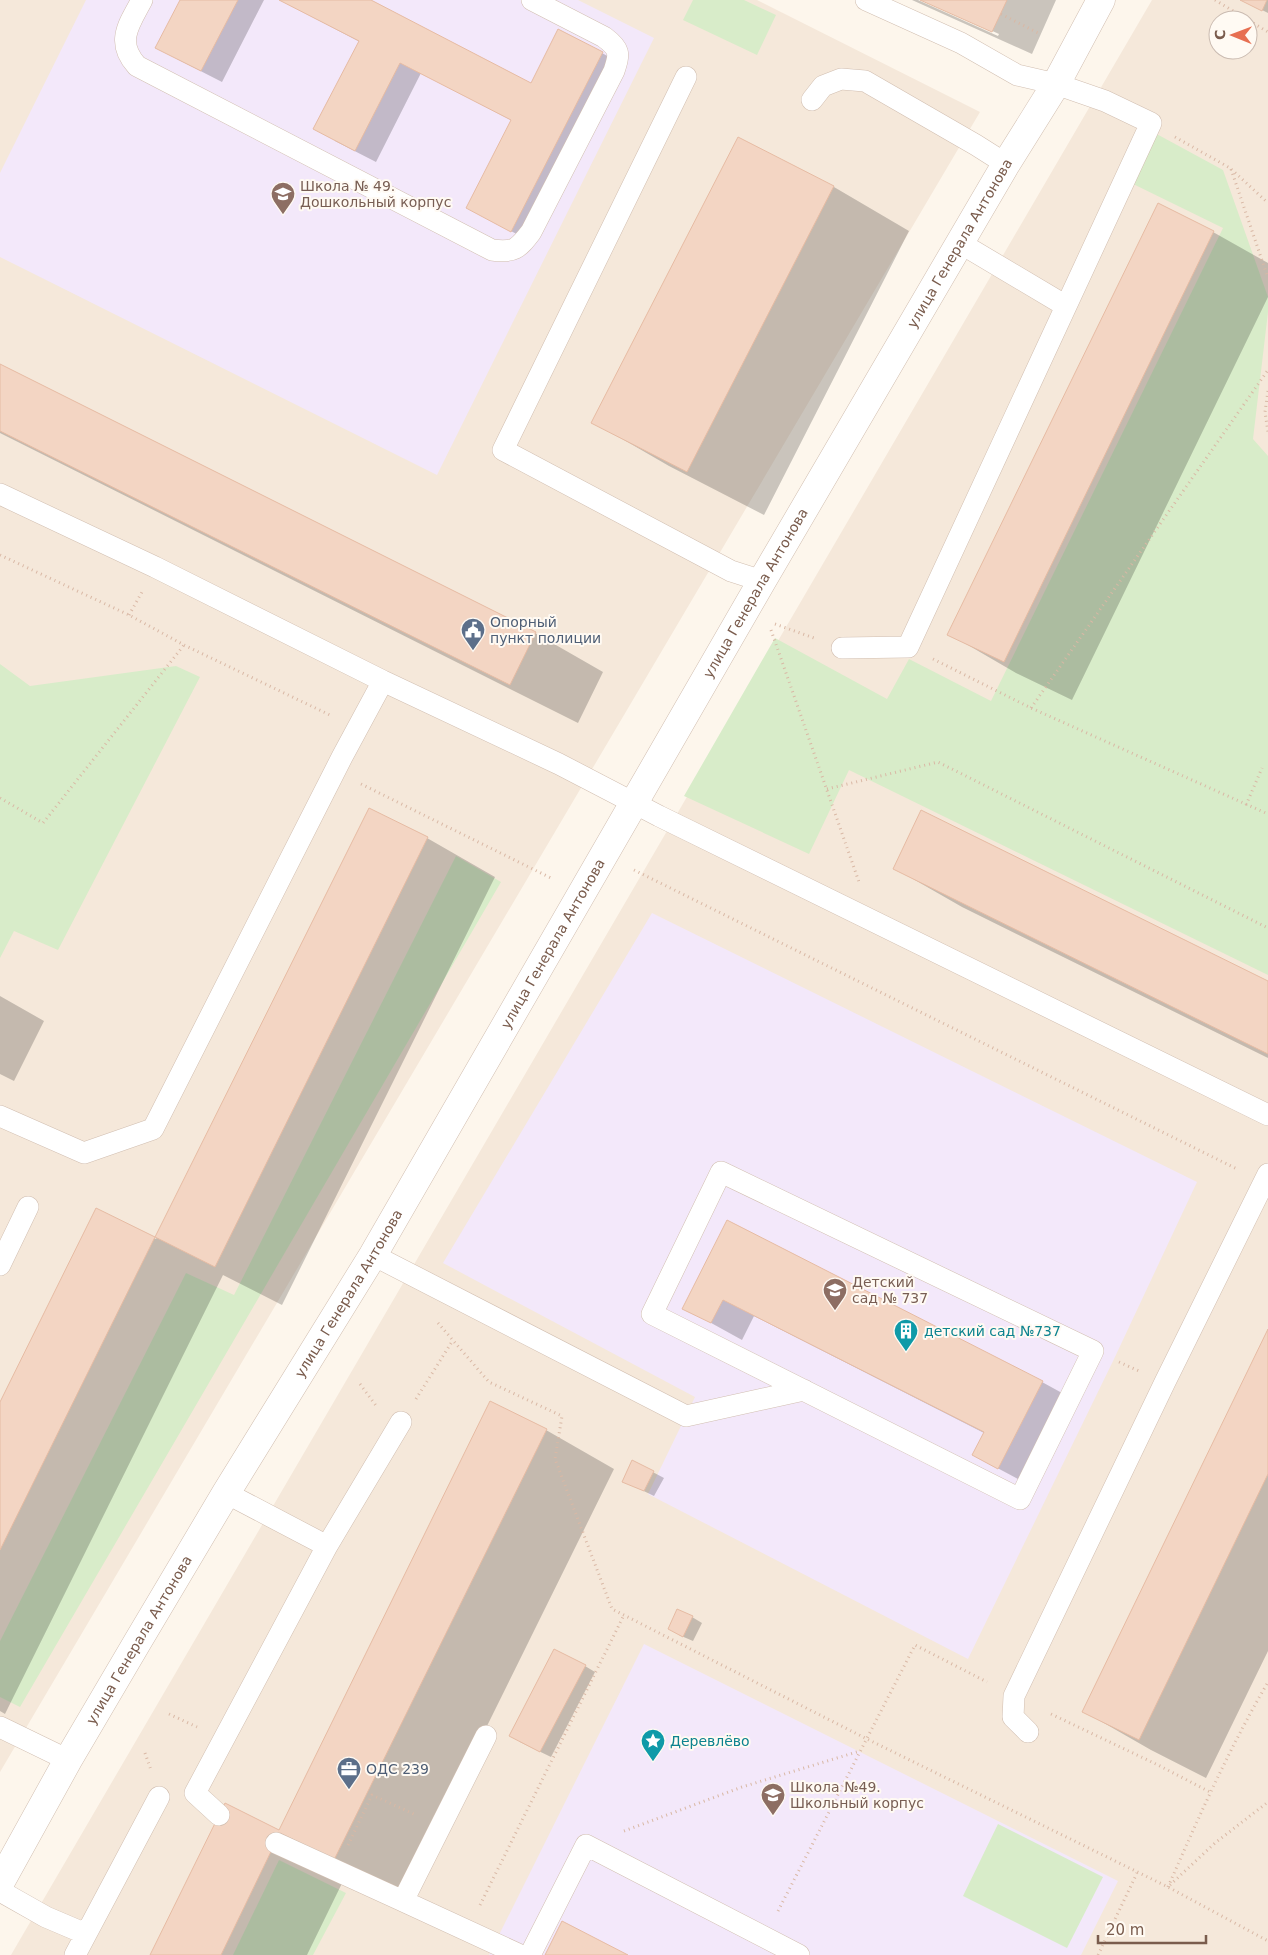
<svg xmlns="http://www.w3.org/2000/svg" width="1268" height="1955" font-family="'DejaVu Sans',sans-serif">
  <rect width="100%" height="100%" fill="#fdf6ec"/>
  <path fill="#f5e8da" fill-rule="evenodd" d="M0 0H757L980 112 0 1772Z
    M1152 0H1268V1955H11ZM1218 20H1248V50H1218Z"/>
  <path fill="#f3e8fa" d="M86 0H578L654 38 437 475 0 257V173Z
    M652 913 1197 1182 1114 1359 968 1659 648 1494 695 1397 443 1263Z
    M644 1644 1118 1881 1081 1955H489Z"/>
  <path fill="#d8ecc9" d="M693 0H744L776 15 757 55 683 20Z
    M1153 132 1223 170 1268 297V312L1253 439 1268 456V975L849 770 809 854 684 796 775 638 887 699 909 659 991 701 1223 228 1129 182Z
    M0 664 30 686 176 666 200 677 58 950 14 931 0 958Z
    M456 856 501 882 20 1707 0 1697V1641L186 1273 234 1295Z
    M998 1824 1103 1877 1067 1948 963 1896Z
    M279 1860 346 1893 313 1955H233Z"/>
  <path fill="#0003" d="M181 0H264L222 82 177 59Z
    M280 0H368L531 84 602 53 623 65 532 242 488 219 513 121 421 73 376 162 335 141 360 42Z
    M912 0H918L998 36 999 34 924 0H1056L1032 54Z
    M1242 0H1268V13Z
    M739 139 834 187 909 231 764 515 669 466 593 422Z
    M1213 232 1268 263V297L1072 700 1016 673 949 634Z
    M0 366 535 633 603 672 578 723 0 433Z
    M369 809 427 838 495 877 282 1305 223 1275 5 1714 0 1711V1403L97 1210 156 1239Z
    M894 868 1268 983V1058L962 907Z
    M0 996 44 1021 14 1081 0 1074Z
    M727 1222 1042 1382 1073 1399 1029 1485 973 1455 984 1433 754 1316 742 1340 684 1308Z
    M1268 1333V1651L1206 1778 1151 1750 1083 1711Z
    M491 1403 546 1430 614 1469 402 1898 348 1871 307 1955H151L279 1832Z
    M632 1461 664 1478 654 1496 623 1481Z
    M692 1617 702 1623 693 1641 679 1635Z
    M585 1666 595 1672 551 1757 520 1742Z"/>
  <path fill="#f3d5c3" stroke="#e6bba3" d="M180 0H238L201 71 155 48Z
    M279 0H371L531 83 558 29 603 52 511 232 466 208 511 120 400 63 355 151 313 129 359 41Z
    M920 0H1007L992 32Z
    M1240 0H1267L1262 11Z
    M738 137 834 186 687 472 591 423Z
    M1158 203 1214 231 1004 662 947 635Z
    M0 364 536 632 510 685 0 431Z
    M369 808 428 837 215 1267 155 1237Z
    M921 810 1268 981V1054L893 869Z
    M96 1208 155 1237 0 1550V1402Z
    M727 1220 1043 1381 998 1469 972 1455 984 1432 723 1300 711 1323 682 1309Z
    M1268 1329V1474L1139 1740 1082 1712Z
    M490 1401 547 1429 334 1860 280 1833 221 1955H150L225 1803 279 1830Z
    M632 1460 654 1471 644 1491 622 1482Z
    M677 1609 693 1616 683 1637 668 1629Z
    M554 1649 586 1665 540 1752 509 1736Z
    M562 1921 628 1955H545Z"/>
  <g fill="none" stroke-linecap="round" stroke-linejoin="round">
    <defs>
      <path id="lane" d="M142 0C129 24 115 42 137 66L492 250C514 253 518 249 531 232L614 71C620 53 620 49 604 37L532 0
        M686 77 503 450 731 571 762 581
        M812 100 823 86 841 79 865 81 976 145 1006 164
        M960 243 1066 306
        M0 494 155 567 383 681 559 764 659 816 1268 1115
        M842 648 908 647 1151 123 1105 101 1056 84 1017 75 961 43 866 0
        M0 1116 84 1153 153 1129 342 757 383 681
        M721 1172 1093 1351 1020 1499 652 1314Z
        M373 1255 686 1416 804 1390
        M0 1265 28 1207
        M327 1546 401 1422
        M0 1727 68 1760
        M1028 1732 1013 1717 1014 1696 1165 1382 1268 1174
        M219 1815 195 1793 327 1546 226 1493
        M276 1843 403 1901 486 1736
        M0 1891 46 1917 86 1934
        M403 1901 520 1955
        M75 1955 159 1797
        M530 1955 586 1845 799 1955"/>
      <g id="street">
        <path id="s1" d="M0 1883 68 1760 138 1641 226 1493 373 1255 762 581 1006 164 1056 84 1101 0"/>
      </g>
    </defs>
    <use href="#lane" stroke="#d1beb0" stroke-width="22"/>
    <use href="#street" stroke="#d1beb0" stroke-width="29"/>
    <path stroke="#d9b8a5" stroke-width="3" stroke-dasharray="1 4" stroke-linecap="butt" d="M1215 0 1268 32
      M1001 14 1040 34
      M1175 137 1230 168 1268 203
      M1231 169 1268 278
      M1268 391 1265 412 1268 432
      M0 555 129 615 184 645 332 716
      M129 615 142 592
      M775 624 814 638
      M771 630 859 882
      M933 659 1031 708 1268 814
      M1031 708 1268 370
      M361 784 551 878
      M827 789 938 762 1268 928
      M0 798 43 823 184 645
      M1246 805 1262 768
      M634 870 1237 1169
      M438 1323 489 1382 562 1416 555 1459 612 1609 867 1739 1168 1887 1268 1941
      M1119 1362 1139 1371
      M360 1384 377 1407
      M416 1399 453 1340
      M169 1714 197 1727
      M1051 1714 1158 1765 1210 1792
      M145 1753 151 1770
      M624 1831 742 1787 860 1751
      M348 1845 372 1795 414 1814
      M1170 1885 1215 1843 1268 1802
      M1168 1887C1199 1816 1229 1749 1268 1682
      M480 1905 624 1615
      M778 1911 915 1645 987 1682
      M1098 1955 1137 1873"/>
    <use href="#lane" stroke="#fff" stroke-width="21"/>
    <use href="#street" stroke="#fff" stroke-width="28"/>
  </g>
  <defs>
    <symbol id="school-pin" viewBox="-11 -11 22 30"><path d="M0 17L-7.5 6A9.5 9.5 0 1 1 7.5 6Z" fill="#8d6e63" stroke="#fffaf3"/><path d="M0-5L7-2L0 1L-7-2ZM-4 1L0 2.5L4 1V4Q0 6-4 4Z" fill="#fff"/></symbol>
    <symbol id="civic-pin" viewBox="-11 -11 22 30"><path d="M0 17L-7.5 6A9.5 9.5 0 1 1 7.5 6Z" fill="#5c6f8a" stroke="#fffaf3"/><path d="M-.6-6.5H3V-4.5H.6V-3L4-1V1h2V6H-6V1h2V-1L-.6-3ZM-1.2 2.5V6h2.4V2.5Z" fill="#fff"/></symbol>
    <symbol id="building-pin" viewBox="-11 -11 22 30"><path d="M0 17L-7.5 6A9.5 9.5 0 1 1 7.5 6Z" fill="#0f9aa8" stroke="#fffaf3"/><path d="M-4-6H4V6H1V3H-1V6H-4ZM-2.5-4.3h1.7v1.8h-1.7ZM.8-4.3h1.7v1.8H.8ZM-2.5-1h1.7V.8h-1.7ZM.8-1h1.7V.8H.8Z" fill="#fff"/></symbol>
    <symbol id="sight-pin" viewBox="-11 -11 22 30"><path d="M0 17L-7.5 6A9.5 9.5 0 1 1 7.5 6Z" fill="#0f9aa8" stroke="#fffaf3"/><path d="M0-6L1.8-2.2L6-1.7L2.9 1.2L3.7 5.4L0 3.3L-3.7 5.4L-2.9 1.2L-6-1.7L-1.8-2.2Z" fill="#fff"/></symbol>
    <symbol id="office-pin" viewBox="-11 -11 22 30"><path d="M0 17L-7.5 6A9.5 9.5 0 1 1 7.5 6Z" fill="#5c6f8a" stroke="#fffaf3"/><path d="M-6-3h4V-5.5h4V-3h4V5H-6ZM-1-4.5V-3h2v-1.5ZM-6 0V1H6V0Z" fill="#fff"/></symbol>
  </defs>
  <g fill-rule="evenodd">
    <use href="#school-pin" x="269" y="180" width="28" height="38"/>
    <use href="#civic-pin" x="459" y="616" width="28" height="38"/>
    <use href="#school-pin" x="821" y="1276" width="28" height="38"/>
    <use href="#building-pin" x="892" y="1317" width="28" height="38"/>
    <use href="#sight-pin" x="639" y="1727" width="28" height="38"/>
    <use href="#office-pin" x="335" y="1755" width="28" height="38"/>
    <use href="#school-pin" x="759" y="1781" width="28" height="38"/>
  </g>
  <g text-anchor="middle" stroke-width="4" stroke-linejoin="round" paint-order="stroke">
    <g font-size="14" fill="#785e54" stroke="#fffaf3" text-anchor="start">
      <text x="300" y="191">Школа № 49.<tspan x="300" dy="16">Дошкольный корпус</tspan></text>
      <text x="852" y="1287">Детский<tspan x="852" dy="16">сад № 737</tspan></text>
      <text x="790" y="1792">Школа №49.<tspan x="790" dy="16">Школьный корпус</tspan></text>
    </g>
    <g font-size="14" fill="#7a5c4d" stroke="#fffaf3">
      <text dy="5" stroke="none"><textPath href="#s1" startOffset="1900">улица Генерала Антонова</textPath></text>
      <text dy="5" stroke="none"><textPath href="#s1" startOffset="1495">улица Генерала Антонова</textPath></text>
      <text dy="5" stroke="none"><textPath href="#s1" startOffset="1090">улица Генерала Антонова</textPath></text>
      <text dy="5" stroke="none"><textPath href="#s1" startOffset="685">улица Генерала Антонова</textPath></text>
      <text dy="5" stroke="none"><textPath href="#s1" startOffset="280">улица Генерала Антонова</textPath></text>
    </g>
    <g font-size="14" fill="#4e5e75" stroke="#fffaf3" text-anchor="start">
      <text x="490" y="627">Опорный<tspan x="490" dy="16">пункт полиции</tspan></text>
      <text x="366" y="1774">ОДС 239</text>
    </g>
    <g font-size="14" fill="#0d838f" stroke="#fffaf3" text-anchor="start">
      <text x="924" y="1336">детский сад №737</text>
      <text x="670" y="1746">Деревлёво</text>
    </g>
  </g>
  <g transform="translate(1233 35) rotate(271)"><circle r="24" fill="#fffaf3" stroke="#cabbb1"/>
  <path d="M0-4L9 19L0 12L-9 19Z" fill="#e76f51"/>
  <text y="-8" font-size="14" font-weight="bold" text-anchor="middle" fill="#7a5c4d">С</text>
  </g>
  <path d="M1098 1935v8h108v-8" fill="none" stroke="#7a5c4d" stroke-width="2.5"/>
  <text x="1106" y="1935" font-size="15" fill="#7a5c4d" stroke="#fffaf3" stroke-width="4" paint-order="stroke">20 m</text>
</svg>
